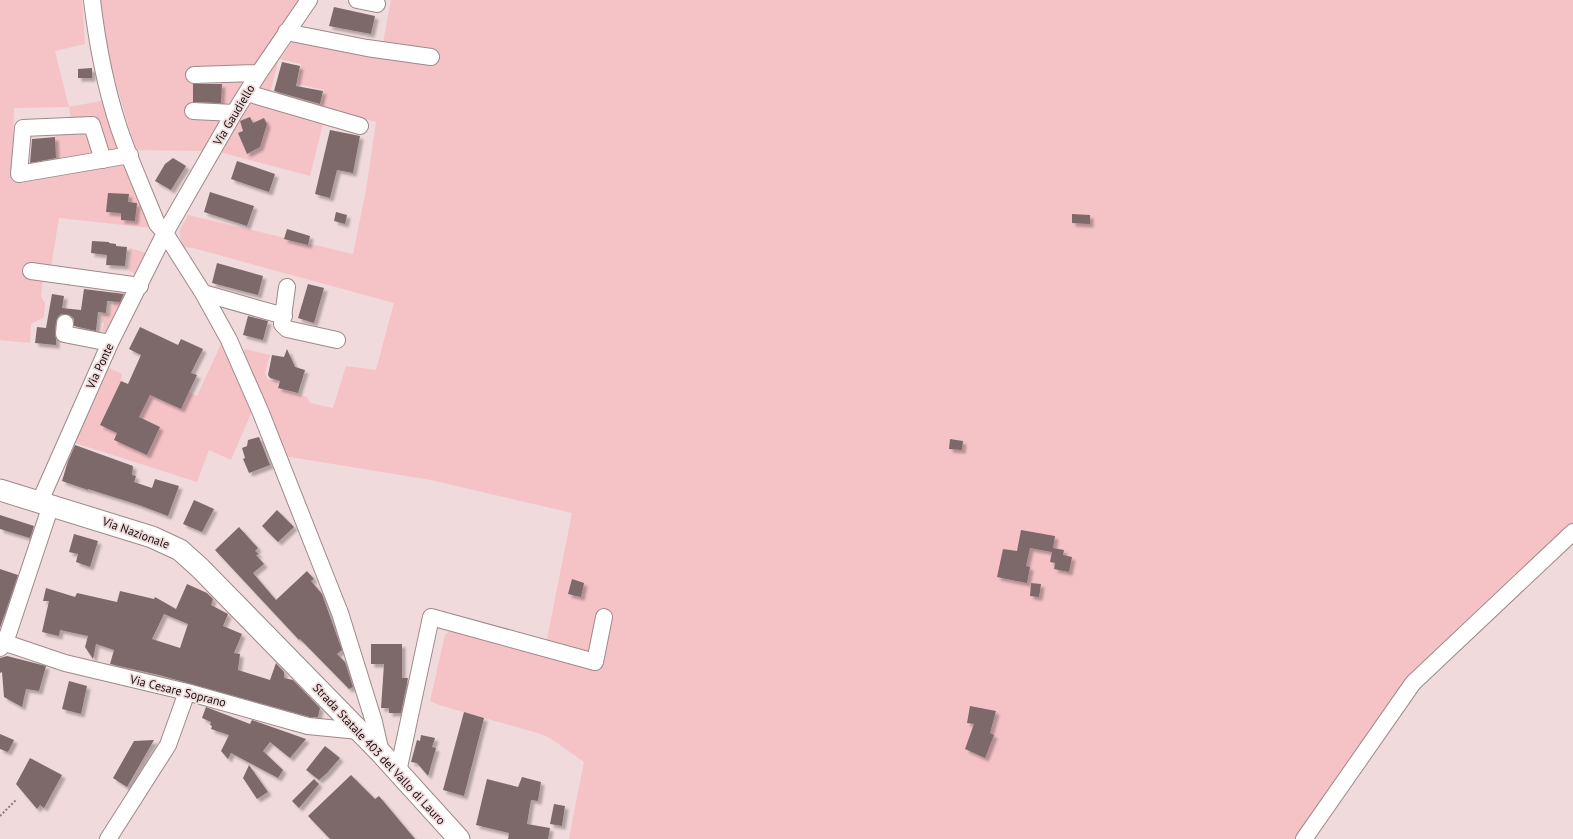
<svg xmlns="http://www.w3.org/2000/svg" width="1573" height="839" font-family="'PT Sans',sans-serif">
  <defs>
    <filter id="shadow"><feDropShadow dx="3.5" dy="3.5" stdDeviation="1" flood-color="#0004"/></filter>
  </defs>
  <rect width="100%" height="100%" fill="#f0dadb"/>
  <path fill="#f5c2c6" d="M0 0H82L85 44 55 51 69 107 106 100 122 149 104 151 93 157 56 162 55 133 73 131 69 107 14 108 12 180 127 160 152 228 59 218 51 267 43 276 41 297 45 303 44 317 31 324 30 343 0 340Z
    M99 0H300L250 71 193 81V108L224 117 205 151 136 150 106 51Z
    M391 0H1573V525L1412 681 1300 839H570L569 838 584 762 550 738 541 734 439 705 430 701 445 635 451 629 546 644 572 513 431 480 284 456 241 355 245 349 270 355 265 373 267 379 279 381 278 388 307 397 310 403 333 408 346 366 376 370 394 303 193 248 183 247 179 232 188 215 353 254 366 190 376 122 320 106 324 90 297 84 301 64 280 59 294 39 381 54Z
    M279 58 270 93 256 91Z
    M222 81 245 82 230 108 221 107Z
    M246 100 324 120 310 176 216 151Z
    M130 248 146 253 136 274 129 271Z
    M115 288 129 290 109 334 102 332 104 323 101 322 103 313 109 314 110 306H114Z
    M222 342 252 411 231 460 209 450 197 482 72 442 107 367 122 374 121 381 100 425 111 430 120 428 114 440 147 455 160 427 139 417 150 395 181 409 189 392 197 396Z"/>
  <path fill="#7d696a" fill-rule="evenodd" filter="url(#shadow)" d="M334 7 375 16 371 34 329 26Z
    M282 62 300 66 296 86 323 91 320 104 274 91Z
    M92 68V78H78V69Z
    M193 84H222L221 103 193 102Z
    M250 117 253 123 264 118 267 124 260 147 247 154 238 133 243 131 240 121Z
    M330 130 360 136 353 173 337 170 330 198 315 194Z
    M55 137 56 158 30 163 32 139Z
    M173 158 186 166 171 190 155 181 165 164Z
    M237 161 275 174 269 192 231 179Z
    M210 192 254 206 247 226 204 212Z
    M108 193 129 194 128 202 137 203 135 221 121 220V213L106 212Z
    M336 212 347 215 345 224 334 221Z
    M1072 214 1090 215V224L1072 223Z
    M287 229 310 236 308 245 284 239Z
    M92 241 109 242V243L116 244V246L127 247 125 266 106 265 107 255 91 253Z
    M217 263 263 276 258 295 212 283Z
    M308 284 324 288 314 323 298 318Z
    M84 289 124 294 120 302 107 301 106 313 98 312 96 331 74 326V319L71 316 66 314H61L58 317 56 322 55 333 56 339V345L35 343 37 327 46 328 52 294 64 296 62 308 81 310Z
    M248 316 268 321 263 340 243 335Z
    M140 327 178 345 181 339 203 349 191 373 197 375 181 409 150 395 139 417 160 427 147 455 114 440 117 433 100 425 121 381 128 384 141 355 129 349Z
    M287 349 295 367 305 370 298 393 278 388 280 381 270 378 268 375 272 355 284 357Z
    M259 437 270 465 249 473 243 459 245 458 242 448 247 446 248 440Z
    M950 439 963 441 962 450 949 449Z
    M75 445 133 466 132 475 136 476 134 482 152 488 155 479 179 486 168 516 139 505 88 489V490L62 481 68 461Z
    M194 500 214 509 202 532 183 524Z
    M277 510 294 527 278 542 262 526Z
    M0 515 34 526 30 538 0 529Z
    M239 527 258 548 255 551 259 554 256 555 264 564 253 573 276 600 307 571 314 579 311 581 322 594 342 650 337 654 345 662 353 687 349 689 300 639 299 640 215 550Z
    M1021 530 1055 536 1053 548 1064 550 1063 555 1072 557 1069 572 1054 569 1055 563 1050 562 1052 552 1030 548 1026 566 1030 567 1027 583 997 577 1003 549 1017 551Z
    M74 534 98 541 90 567 76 562 78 554 69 552Z
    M0 569 18 575 0 628Z
    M572 579 584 583 581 597 568 594Z
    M1031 583 1041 584 1039 597 1030 596Z
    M187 584 207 593 213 599 211 605 228 614 223 626 242 634 234 653 240 654 238 670 270 680 276 663 284 672V678L293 680 320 708 318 717H310L159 675 110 664 114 650 96 644 93 659 85 647 88 636 60 630 59 636 42 632 49 601H43L46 588 75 597 77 593 117 602 120 591 154 599 155 597 176 609ZM164 614 188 624 180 648 152 639Z
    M371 644H402V678H408L401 713H389V708H381L384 664H371Z
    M7 656 46 666 39 691 26 689 22 707 4 697 2 672 0 673V658Z
    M69 681 87 686 81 714 62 709Z
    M970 706 996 711 990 733 994 735 985 758 965 749 974 724 967 723Z
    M206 707 250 724 252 720 306 739 290 758 270 742 263 751 283 770 278 778 231 753 228 759 221 751 229 735 211 729 212 726 210 725 211 722 202 718Z
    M464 712 484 718 464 796 443 790Z
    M0 734 14 740 8 752 0 749Z
    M421 735 435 738 432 747 436 748 428 776 417 763 411 762 417 740 420 741Z
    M154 740 127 787 113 778 134 741Z
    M325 746 340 758 327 773 319 780 306 770Z
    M30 758 62 775 44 808 40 805 37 809 16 784Z
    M249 765 268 792 257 799 243 778Z
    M351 775 375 799 379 796 415 839H330L308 816Z
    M522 777 541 782 538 801 531 800 527 824 550 828 548 839H508L509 833 476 825 487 779 518 787Z
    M314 779 319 784 299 808 292 801Z
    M554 804 565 806 562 826 550 824Z"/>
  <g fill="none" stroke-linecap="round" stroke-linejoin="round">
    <defs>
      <path id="minor" d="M92 0C97 42 105 85 118 125 129 159 144 191 157 224L165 233 203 293 229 340 261 413 340 613 374 722 381 753
        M357 0 377 4
        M286 32 367 48 431 57
        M194 75 259 73
        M247 93 360 126
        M193 111 234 113
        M103 160 92 125 23 128 19 174 130 155
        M31 271 140 286
        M287 287 282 324 287 329 337 340
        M203 293 284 316
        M65 323 64 334 110 343
        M40 501 110 343 165 233 234 113 259 73 309 0
        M0 641 65 663 187 692 308 726 359 731
        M0 648 5 643 51 505
        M398 772 431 617 595 662 604 617
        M108 839 168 745 187 692
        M1304 839 1413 683 1573 532"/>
      <path id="major" d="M0 490 152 537 180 550 200 568 381 753 459 839"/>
    </defs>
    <use href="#minor" stroke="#9e898a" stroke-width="18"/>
    <use href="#major" stroke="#9e898a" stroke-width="23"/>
    <path stroke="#8d7d7e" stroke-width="2" stroke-dasharray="2 2" stroke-linecap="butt" d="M0 816 17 799"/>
    <use href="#minor" stroke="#fff" stroke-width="16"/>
    <use href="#major" stroke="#fff" stroke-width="21"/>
  </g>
  <g text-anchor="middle" stroke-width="3.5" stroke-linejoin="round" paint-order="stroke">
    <g font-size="12" fill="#181011" stroke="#f0dadb">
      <text transform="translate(234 115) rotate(-59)" y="4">Via Gaudiello</text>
      <text transform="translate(100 366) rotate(-65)" y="4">Via Ponte</text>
      <text transform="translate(136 533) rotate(20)" y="4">Via Nazionale</text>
      <text transform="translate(178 691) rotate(14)" y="4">Via Cesare Soprano</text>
      <text transform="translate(379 754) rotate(47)" y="4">Strada Statale 403 del Vallo di Lauro</text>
    </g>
  </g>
</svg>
